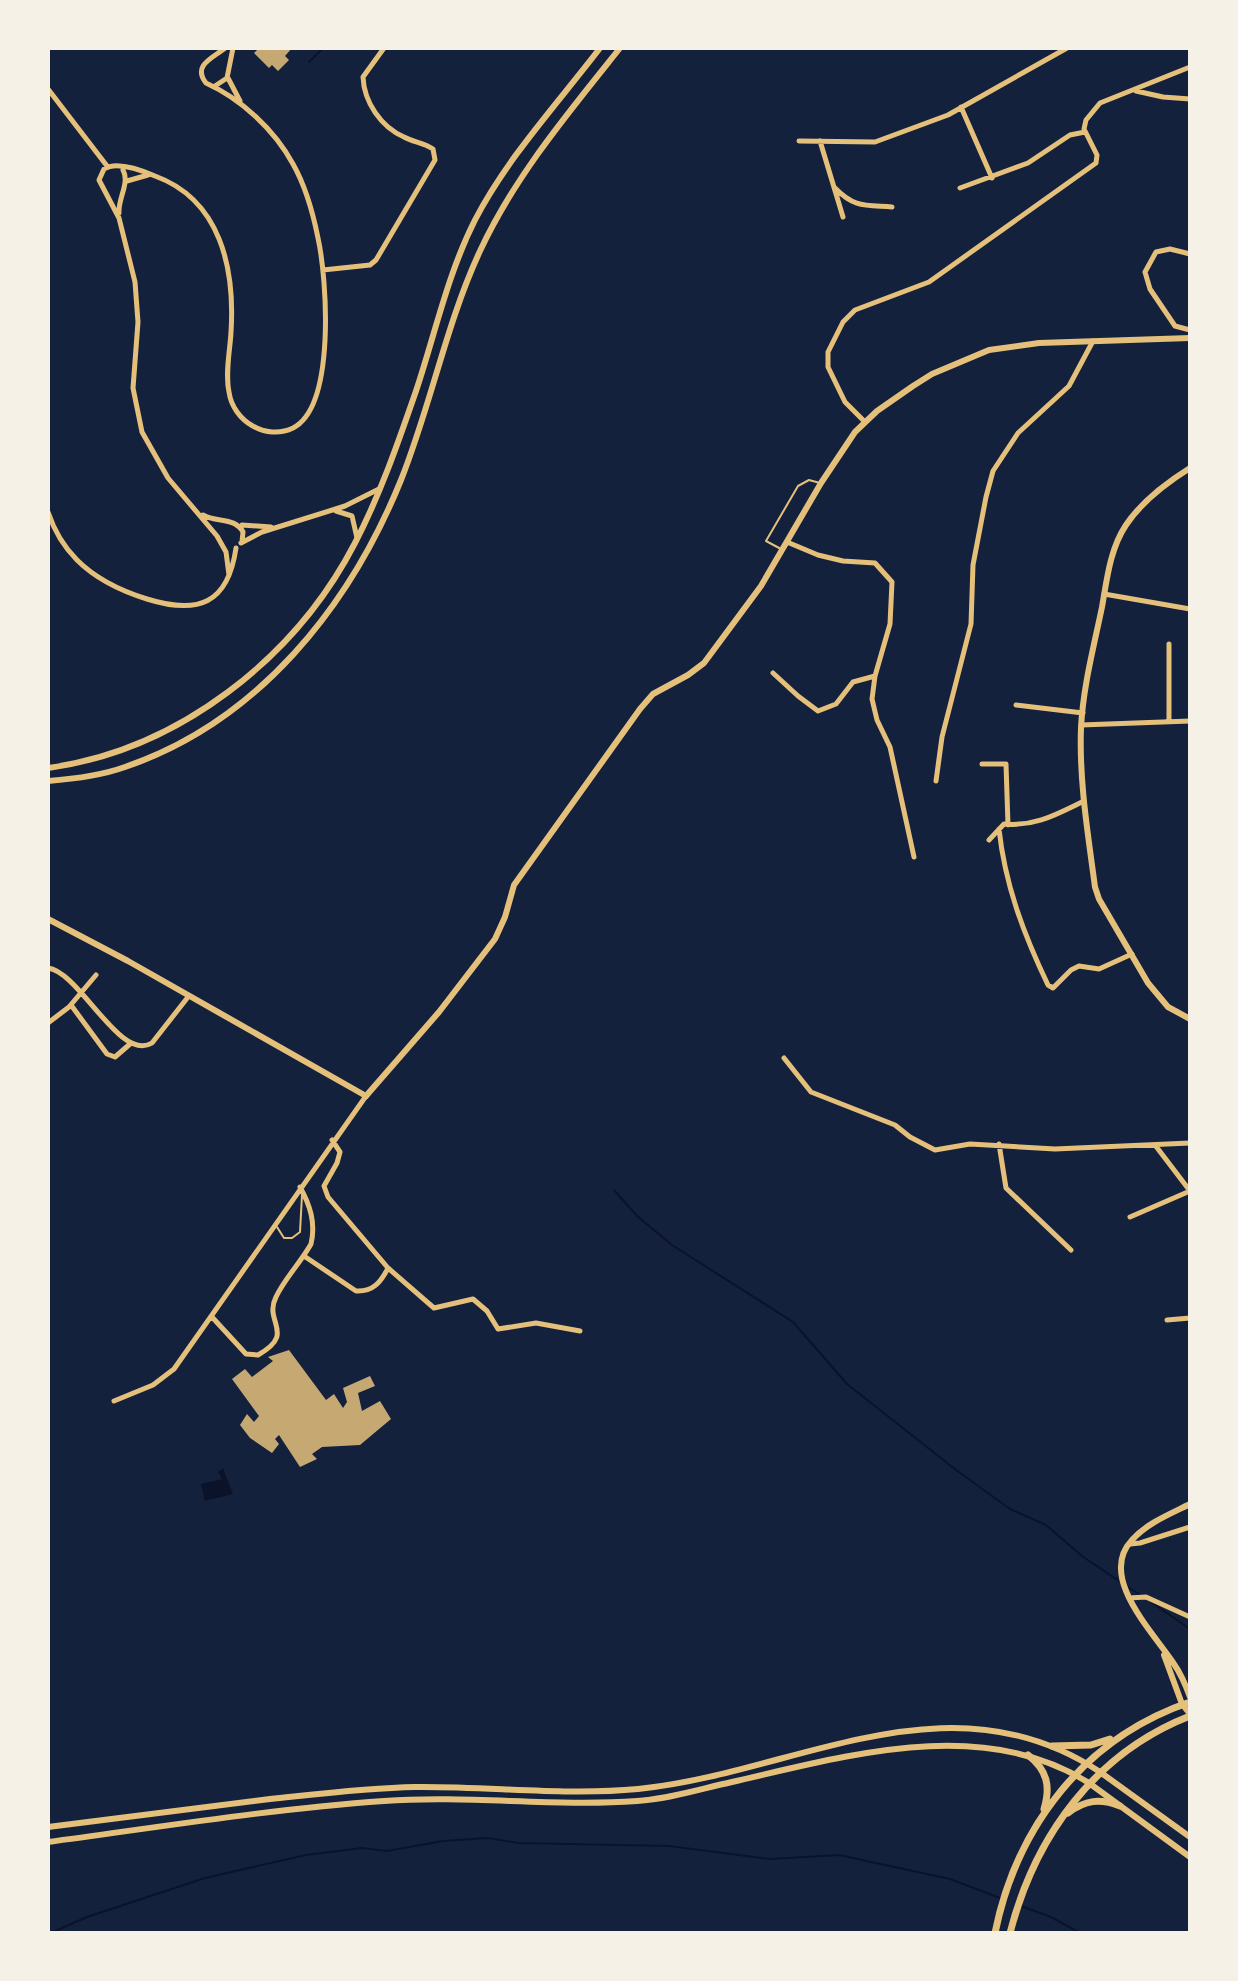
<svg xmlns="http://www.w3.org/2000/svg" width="1238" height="1981" font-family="Poppins,sans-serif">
  <rect width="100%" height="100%" fill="#14213d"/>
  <path fill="#0b132b" d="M223 1468 233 1494 205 1501 201 1484 222 1479 218 1472Z"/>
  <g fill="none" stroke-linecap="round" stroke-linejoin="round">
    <path stroke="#0b132b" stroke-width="2" d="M309 62 323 48
      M614 1190 637 1216 672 1245 793 1322 847 1384 956 1470 1010 1509 1046 1525 1082 1556 1119 1581
      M1128 1587 1139 1594
      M1151 1602 1190 1629
      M1021 1906 1051 1917 1080 1933
      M51 1933 87 1917 205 1878 306 1855 362 1848 387 1851 443 1841 487 1838 519 1843 669 1846 770 1859 839 1855 950 1879 1000 1898"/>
  </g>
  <path fill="#c6a872" d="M259 48H292L285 56 289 60 278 71 272 65 269 68 254 53Z
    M289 1350 326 1400 334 1394 343 1408 347 1402 343 1388 370 1376 375 1386 358 1393 362 1411 380 1401 391 1419 360 1445 322 1447 312 1454 317 1459 300 1467 279 1435 275 1439 279 1444 272 1453 250 1438 240 1425 247 1414 254 1422 259 1416 232 1379 245 1369 252 1377 273 1361 268 1357Z"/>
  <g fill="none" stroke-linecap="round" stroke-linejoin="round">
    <path stroke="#e5c07b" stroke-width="2" d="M781 549 766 541 798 486 809 480 820 483
      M277 1227 284 1238H292L300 1232 302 1195"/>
    <path stroke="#e5c07b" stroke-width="5" d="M225 48C213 58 192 65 206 83 241 99 274 129 293 164 306 187 313 213 318 238 327 279 336 406 293 428 266 441 233 421 229 392 225 373 230 351 231 332 235 269 221 200 155 176 141 170 116 161 104 169L99 180 119 218 135 282 138 322 133 388 142 432 168 478 217 536 226 552 229 575
      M228 78 240 101
      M215 86 227 78 233 48
      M48 89 107 166
      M1136 91 1163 97 1190 99
      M961 107 992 178
      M799 141 875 142 948 115 1067 48
      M820 141 843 217
      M127 181 148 175
      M835 188C854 208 866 205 892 207
      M960 188 1028 163 1070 135 1085 132
      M119 213C118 198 130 183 123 170
      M1190 254 1170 249 1156 252 1145 272 1150 289 1175 326 1190 330
      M323 270 370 265 376 260 435 160 433 149C424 143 413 142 404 137 381 127 364 102 363 77L384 48
      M865 422 845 402 828 367V352L843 322 855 310 929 282 1096 163 1097 155 1084 129 1086 120 1100 103 1190 67
      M336 511 352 516 357 538
      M48 512C54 530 63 546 77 560 96 579 121 591 147 599 198 615 228 604 236 548
      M203 515C217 523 235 517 243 532L242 542
      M242 525 271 527
      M787 542 818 555 843 561 875 563 892 582 890 624 875 676 872 699 877 720 890 747 914 857
      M241 543 262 532 345 506 379 489
      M1104 594 1190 609
      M1169 644V721
      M773 673 798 696 818 711 836 704 853 682 875 676
      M1016 705 1083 713
      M1081 725 1190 721
      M982 764H1006L1008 825
      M936 781 942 737 971 624 973 565 986 497 993 471 1018 433 1069 386 1093 341
      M999 829C1005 885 1024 935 1048 985L1053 988 1071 970 1079 966 1099 969 1132 954
      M989 840 1004 824C1035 827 1057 814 1084 801
      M48 968C80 972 120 1063 152 1043L188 997
      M71 1005 107 1054 115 1057 130 1044
      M48 1023 69 1007 96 975
      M784 1058 811 1092 895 1125 910 1137 935 1150 970 1144 1055 1149 1190 1143
      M999 1144 1006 1188 1071 1250
      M1155 1145 1190 1191
      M1130 1217 1190 1191
      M304 1256 356 1291C373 1292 381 1282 388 1268L328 1197 324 1186 337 1163 340 1152 332 1140
      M388 1268 434 1308 473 1299 487 1311 498 1329 536 1323 580 1331
      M212 1317 246 1354 258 1355C297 1333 263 1322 276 1297 285 1278 301 1262 311 1244 316 1223 310 1205 300 1187
      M1167 1320 1190 1318
      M114 1401 153 1385 174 1369 366 1096
      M1130 1544 1140 1543 1190 1527
      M1129 1598 1146 1597 1190 1617"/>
    <path stroke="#e5c07b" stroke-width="6" d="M1190 468C1166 483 1142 501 1126 525 1110 549 1107 579 1102 607 1094 646 1083 687 1081 728 1079 781 1088 834 1095 887L1099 899 1148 983 1168 1007 1190 1019
      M366 1096 439 1012 495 939 505 917 514 885 640 709 653 694 688 675 704 663 761 586 821 483 855 432 877 411 913 386 932 374 989 350 1039 343 1190 338
      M1190 1504C1170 1514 1147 1523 1132 1540 1097 1577 1154 1633 1174 1664 1181 1674 1186 1686 1190 1697
      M1164 1655 1182 1704 1190 1714
      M1100 1772 1190 1837
      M1089 1783 1190 1857"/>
    <path stroke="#e5c07b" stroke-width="6" d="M48 768C178 750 295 659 355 543 380 495 398 443 416 391 435 334 448 273 475 220 507 158 558 103 600 48
      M48 781C74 779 100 776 125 767 258 722 350 606 401 480 431 405 446 324 480 251 515 176 568 113 620 48
      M48 919 128 961 366 1096
      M48 1827C122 1817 196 1808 270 1799 318 1794 366 1788 415 1787 489 1786 564 1796 638 1789 796 1773 948 1671 1100 1772
      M48 1842C160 1827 271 1809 384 1801 468 1795 553 1807 637 1801 669 1799 700 1789 732 1782 846 1756 982 1715 1089 1783"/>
    <path stroke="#e5c07b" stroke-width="7" d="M1052 1746 1091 1745 1110 1739
      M1028 1755C1047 1770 1051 1786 1044 1809
      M1068 1813C1085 1800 1100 1798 1120 1806
      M995 1933C1017 1825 1085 1738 1190 1702
      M1010 1933C1035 1836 1095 1753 1190 1716"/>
  </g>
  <rect width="1238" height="1981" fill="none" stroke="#f6f1e7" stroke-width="100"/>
</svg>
